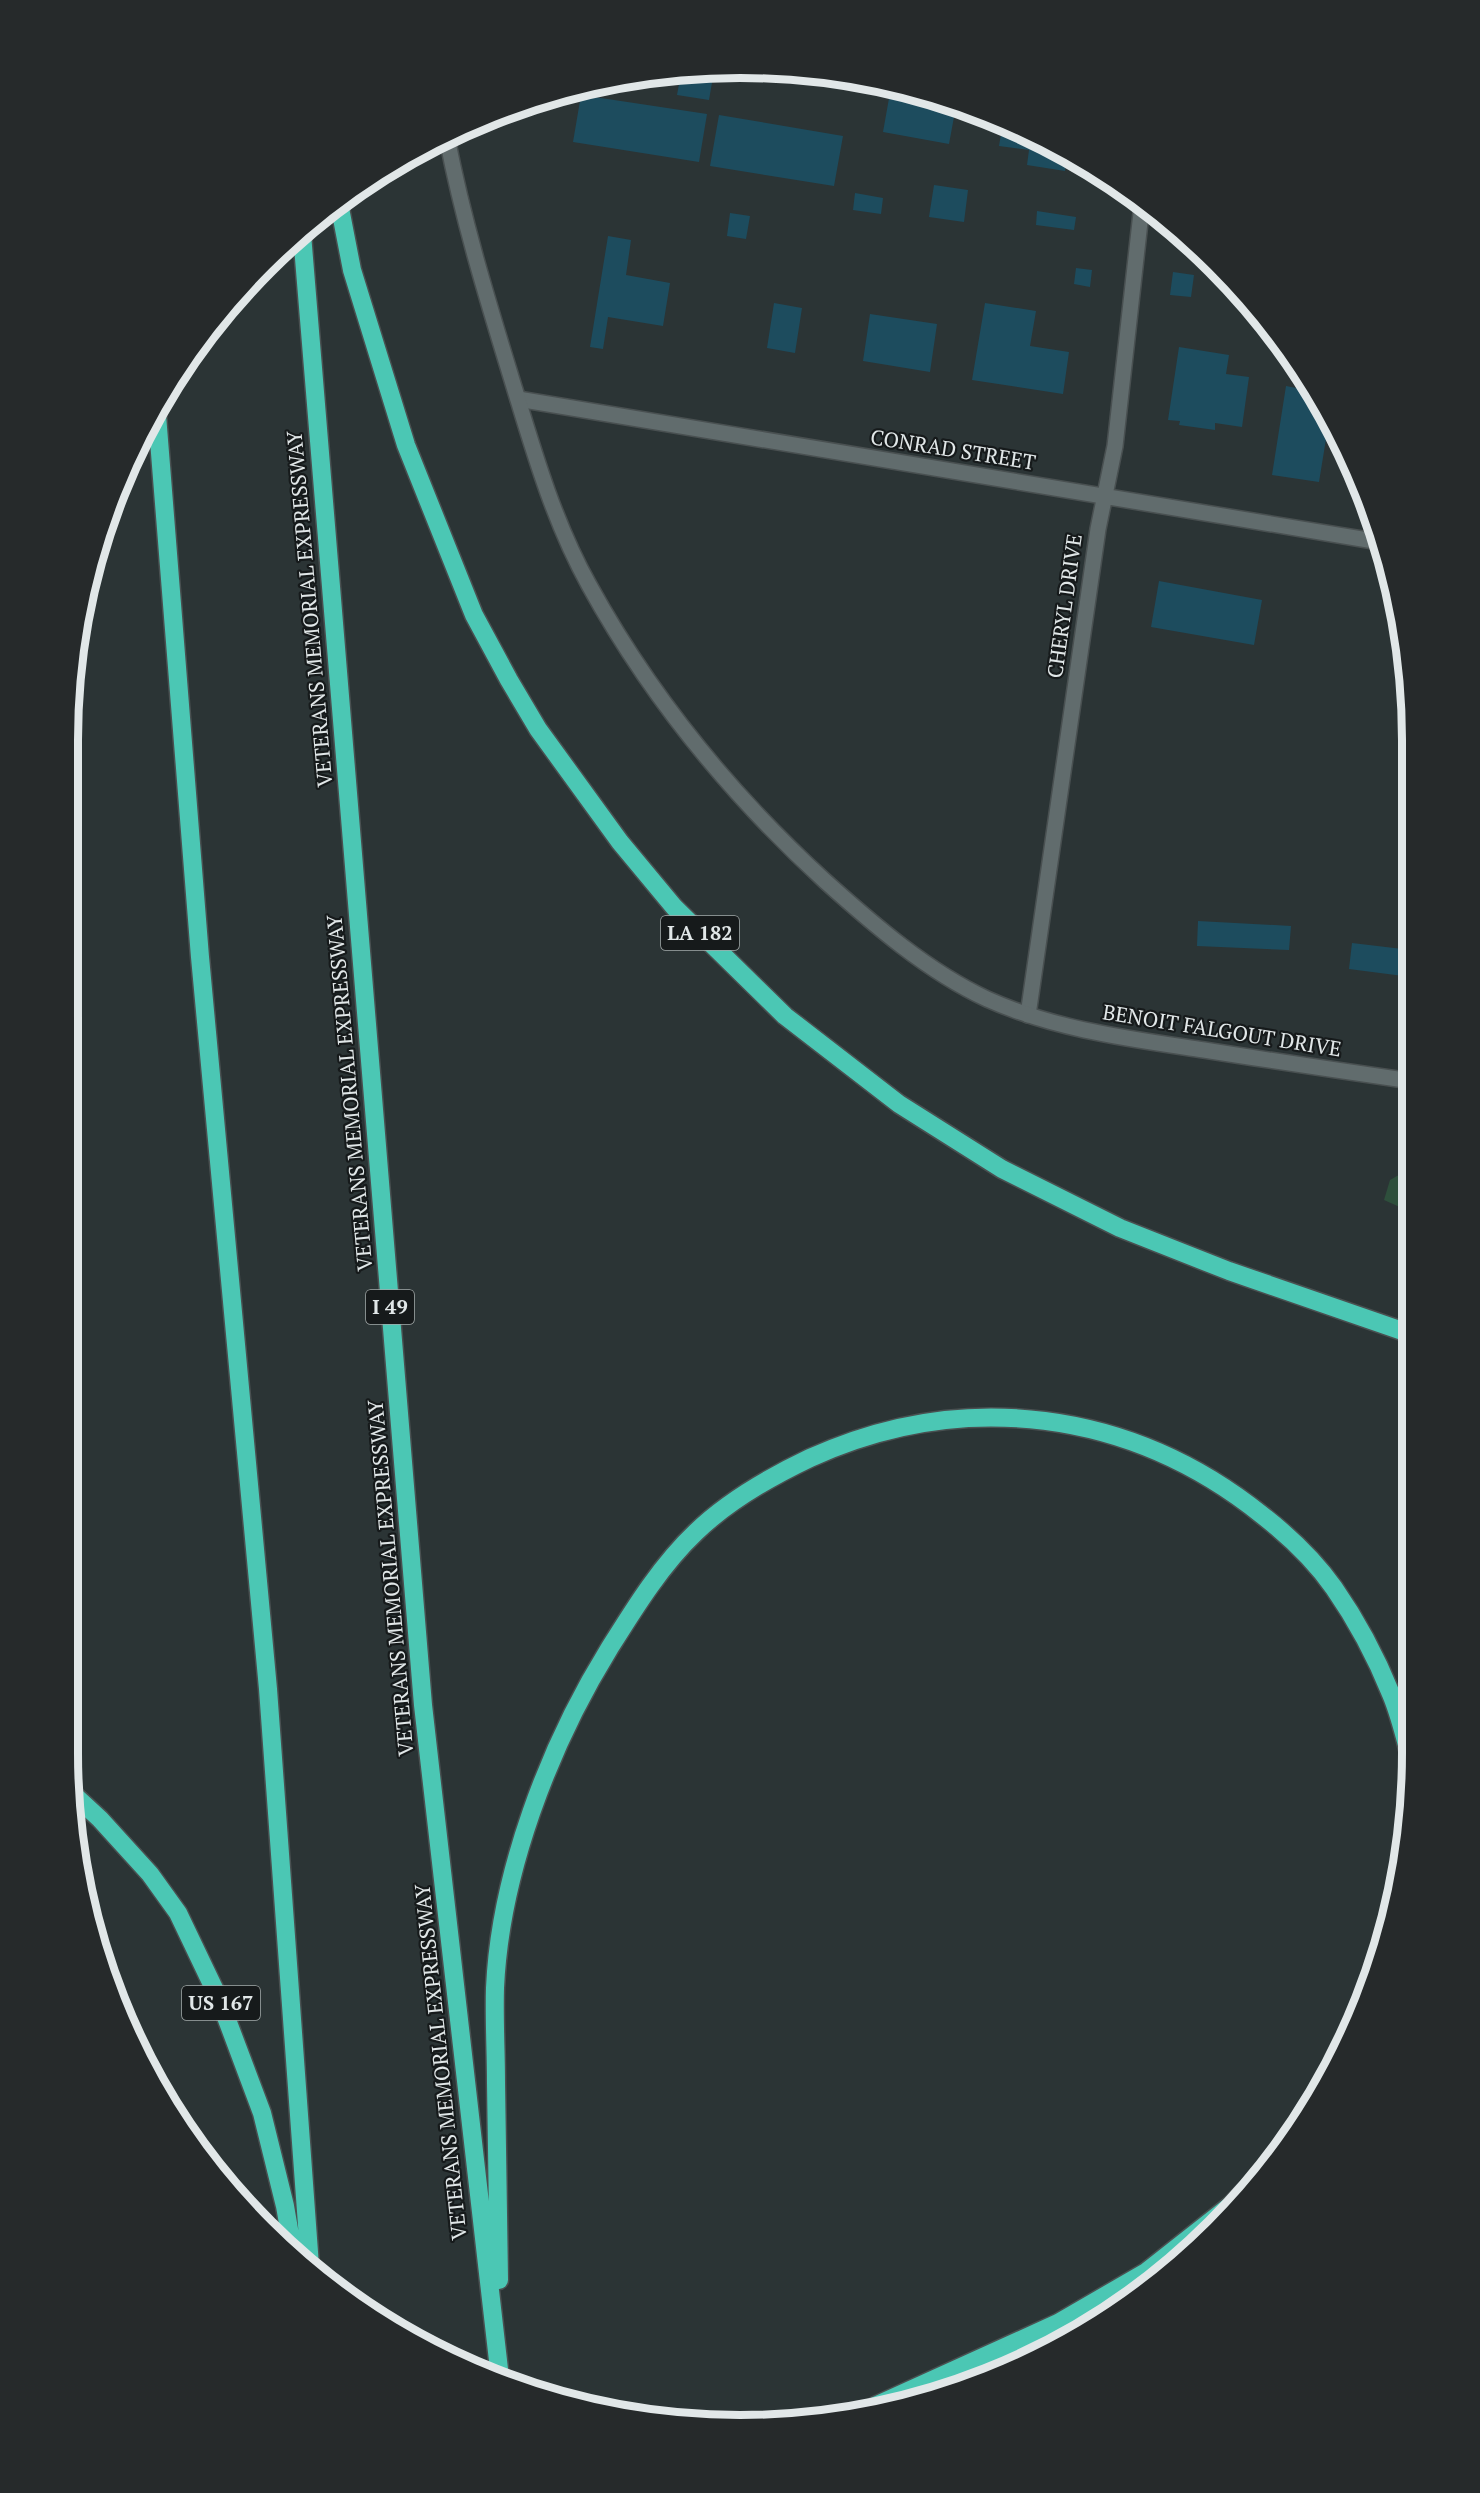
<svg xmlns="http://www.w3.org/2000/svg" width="1480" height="2493" font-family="'PT Serif',serif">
  <rect width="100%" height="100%" fill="#2b3435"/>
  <path fill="#2e4f3c" d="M1411 1168V1212L1384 1200 1390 1180Z"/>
  <path fill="#1d4c5e" d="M710 70 714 71 709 100 677 95 681 73Z
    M891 87 956 106 949 144 883 132Z
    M581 95 707 114 699 162 573 142Z
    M719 115 843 136 834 186 710 166Z
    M1003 122 1067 156 1065 171 1027 165 1029 150 999 146Z
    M934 185 968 190 964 222 929 217Z
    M855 193 883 198 881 214 853 210Z
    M1037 211 1076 217 1074 230 1036 225Z
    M730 213 750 216 746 239 727 236Z
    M608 236 631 240 626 275 670 283 663 326 608 317 603 349 590 347Z
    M1076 268 1092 270 1090 287 1074 284Z
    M1173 272 1194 275 1191 297 1170 295Z
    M774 303 802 308 795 353 767 348Z
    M985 303 1036 311 1030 346 1069 352 1063 394 972 380Z
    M870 314 937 324 930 372 863 361Z
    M1179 347 1229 355 1226 374 1249 377 1242 427 1215 423V430L1179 425 1180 421 1168 420Z
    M1286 386 1312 391 1322 403 1339 441 1326 439 1319 482 1272 475Z
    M1159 581 1262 600 1254 645 1151 627Z
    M1198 921 1291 926 1289 950 1197 946Z
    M1352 943 1411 950V977L1349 969Z"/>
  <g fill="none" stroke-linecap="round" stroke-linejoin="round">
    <defs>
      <path id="street" d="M518 399 1380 542
        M1028 1015 1098 529 1115 446 1142 204"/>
      <path id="secondary" d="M447 138C464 225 489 305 515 390 535 456 555 524 589 585 650 696 731 795 825 881 874 925 927 971 987 999 1056 1030 1131 1039 1204 1050 1273 1061 1342 1071 1411 1081"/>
      <path id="highway" d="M339 203 352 270 406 445 474 615 509 680 538 729 620 842 674 907 785 1016 899 1104 1002 1169 1120 1228 1229 1271 1411 1334
        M302 234 423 1705 500 2378
        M157 415 200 957 268 1689 310 2266
        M73 1794 100 1819 150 1874 178 1913 220 2001 262 2113 285 2206 293 2252
        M499 2280C498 2214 497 2148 496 2083 496 2051 494 2019 495 1988 500 1874 549 1746 609 1649 634 1609 661 1565 696 1532 728 1501 770 1477 810 1458 964 1388 1131 1410 1262 1515 1289 1536 1315 1561 1334 1588 1357 1621 1376 1657 1391 1694 1400 1715 1405 1738 1411 1760
        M875 2406 1058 2323 1146 2272 1231 2205 1268 2167"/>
    </defs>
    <use href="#street" stroke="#495051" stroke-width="18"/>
    <use href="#secondary" stroke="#495051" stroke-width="18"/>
    <use href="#highway" stroke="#495051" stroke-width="21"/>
    <use href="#street" stroke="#616c6d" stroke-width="15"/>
    <use href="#secondary" stroke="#616c6d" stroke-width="15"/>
    <use href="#highway" stroke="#4bc7b4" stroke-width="18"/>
  </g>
  <g text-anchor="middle" stroke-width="4.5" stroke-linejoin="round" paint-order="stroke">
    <g fill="#161a1b" stroke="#a4aaaa" stroke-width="1.5">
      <rect x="661" y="916" width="78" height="34" rx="4.5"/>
      <rect x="366" y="1290" width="48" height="34" rx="4.5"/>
      <rect x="182" y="1986" width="78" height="34" rx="4.5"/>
    </g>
    <g font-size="20" font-weight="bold" fill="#e1e7e8">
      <text x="700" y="940">LA 182</text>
      <text x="390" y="1314">I 49</text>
      <text x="221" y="2010">US 167</text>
    </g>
    <g font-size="21" fill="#e1e7e8" stroke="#161a1b">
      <text transform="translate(953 450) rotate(9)" y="7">CONRAD STREET</text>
      <text transform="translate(1065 606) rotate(-82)" y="7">CHERYL DRIVE</text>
      <text transform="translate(310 609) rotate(-95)" y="7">VETERANS MEMORIAL EXPRESSWAY</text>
      <text transform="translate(1222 1031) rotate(9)" y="7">BENOIT FALGOUT DRIVE</text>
      <text transform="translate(350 1093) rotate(-95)" y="7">VETERANS MEMORIAL EXPRESSWAY</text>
      <text transform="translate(391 1578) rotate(-95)" y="7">VETERANS MEMORIAL EXPRESSWAY</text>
      <text transform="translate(441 2062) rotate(-96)" y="7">VETERANS MEMORIAL EXPRESSWAY</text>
    </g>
  </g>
  <path d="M0 0H1480V2493H0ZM740 78H740A662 662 0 0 1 1402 740V1753A662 662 0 0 1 740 2415H740A662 662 0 0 1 78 1753V740A662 662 0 0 1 740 78Z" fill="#262a2b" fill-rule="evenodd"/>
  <path fill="none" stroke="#e1e7e8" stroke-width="8" d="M740 78H740A662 662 0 0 1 1402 740V1753A662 662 0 0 1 740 2415H740A662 662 0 0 1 78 1753V740A662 662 0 0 1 740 78Z"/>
</svg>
